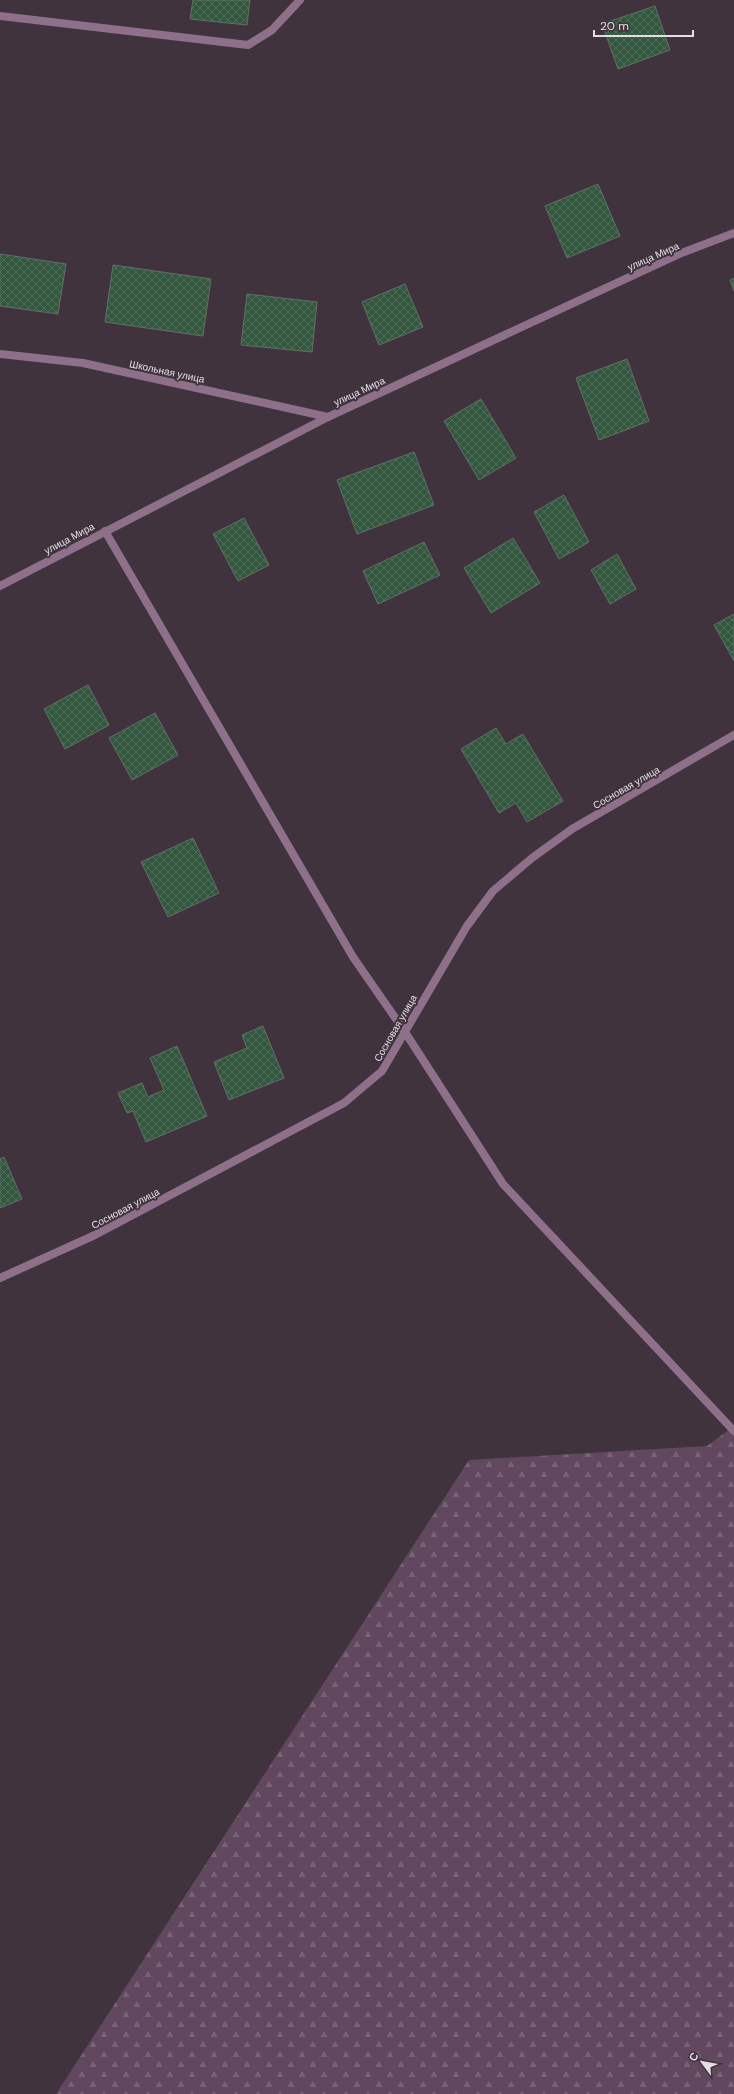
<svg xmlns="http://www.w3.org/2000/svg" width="734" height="2094" font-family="'DM Sans',sans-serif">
  <defs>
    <pattern id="forest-firs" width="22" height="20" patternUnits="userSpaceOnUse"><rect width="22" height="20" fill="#62485f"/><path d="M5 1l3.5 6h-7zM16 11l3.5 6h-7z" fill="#786276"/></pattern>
    <pattern id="building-cross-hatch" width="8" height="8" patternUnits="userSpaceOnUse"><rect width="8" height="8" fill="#33573e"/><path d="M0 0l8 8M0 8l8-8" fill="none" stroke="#506f5a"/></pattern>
  </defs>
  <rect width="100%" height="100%" fill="#40333e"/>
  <path fill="url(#forest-firs)" d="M734 1426V2094H56L469 1460 707 1446Z"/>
  <path fill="url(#building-cross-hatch)" stroke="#607065" d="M193 0H250L247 25 190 19Z
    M655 6 670 50 618 69 602 24Z
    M598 184 620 236 567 258 545 206Z
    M0 254 66 264 58 314 0 306Z
    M113 265 211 279 203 336 105 322Z
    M734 278V291L730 280Z
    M405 284 423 327 379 345 362 302Z
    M247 294 317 302 312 352 241 345Z
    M627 359 649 421 599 440 576 378Z
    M481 399 516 458 479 480 444 421Z
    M414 452 434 505 357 534 337 480Z
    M564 495 589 542 559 559 534 512Z
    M244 518 269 565 238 581 213 534Z
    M513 538 540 583 491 613 464 568Z
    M424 542 440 575 378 604 363 571Z
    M617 554 636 589 610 604 591 570Z
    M734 614V661L714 625Z
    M88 685 109 725 65 749 44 709Z
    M155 713 178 755 132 780 109 738Z
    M496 728 506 744 523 734 563 801 527 822 516 803 499 813 461 749Z
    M193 838 219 893 168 917 141 862Z
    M263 1026 284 1078 229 1100 214 1062 247 1048 242 1035Z
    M177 1046 207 1116 146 1142 133 1111 127 1113 118 1093 142 1083 148 1097 164 1090 150 1058Z
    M4 1157 22 1199 0 1208V1159Z"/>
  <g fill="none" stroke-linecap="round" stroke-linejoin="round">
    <path stroke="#8e708a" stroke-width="8" d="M0 16 248 45 272 30 300 0
      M405 1032 503 1184 734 1431"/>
    <path stroke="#8e708a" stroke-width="8" d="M0 354 83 363 328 417
      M105 531 353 957 405 1032
      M0 1278 95 1235 344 1103 382 1071 467 926 493 891 532 858 572 829 734 735"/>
    <path stroke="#8e708a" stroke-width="8" d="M0 586 328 417 679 254 734 233"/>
  </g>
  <g text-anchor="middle" stroke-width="4" stroke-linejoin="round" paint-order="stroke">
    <g font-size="10" fill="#e5dde4" stroke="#40333e">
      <text transform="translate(653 256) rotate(-24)" y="4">улица Мира</text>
      <text transform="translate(167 371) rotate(12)" y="4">Школьная улица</text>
      <text transform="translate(359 391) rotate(-25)" y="4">улица Мира</text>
      <text transform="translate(69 538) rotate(-28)" y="4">улица Мира</text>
      <text transform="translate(626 787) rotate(-30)" y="4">Сосновая улица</text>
      <text transform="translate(395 1028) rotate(-60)" y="4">Сосновая улица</text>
      <text transform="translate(125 1208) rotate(-28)" y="4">Сосновая улица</text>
    </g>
  </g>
  <g transform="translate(702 2062) rotate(302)" stroke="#40333e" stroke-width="3" paint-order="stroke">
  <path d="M0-3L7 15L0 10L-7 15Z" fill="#e5dde4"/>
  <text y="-6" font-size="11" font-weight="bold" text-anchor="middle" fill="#e5dde4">С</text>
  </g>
  <path d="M594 30v6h99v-6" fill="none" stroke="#e5dde4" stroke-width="2"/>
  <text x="600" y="30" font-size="12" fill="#e5dde4" stroke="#40333e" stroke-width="3" paint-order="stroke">20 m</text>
</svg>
